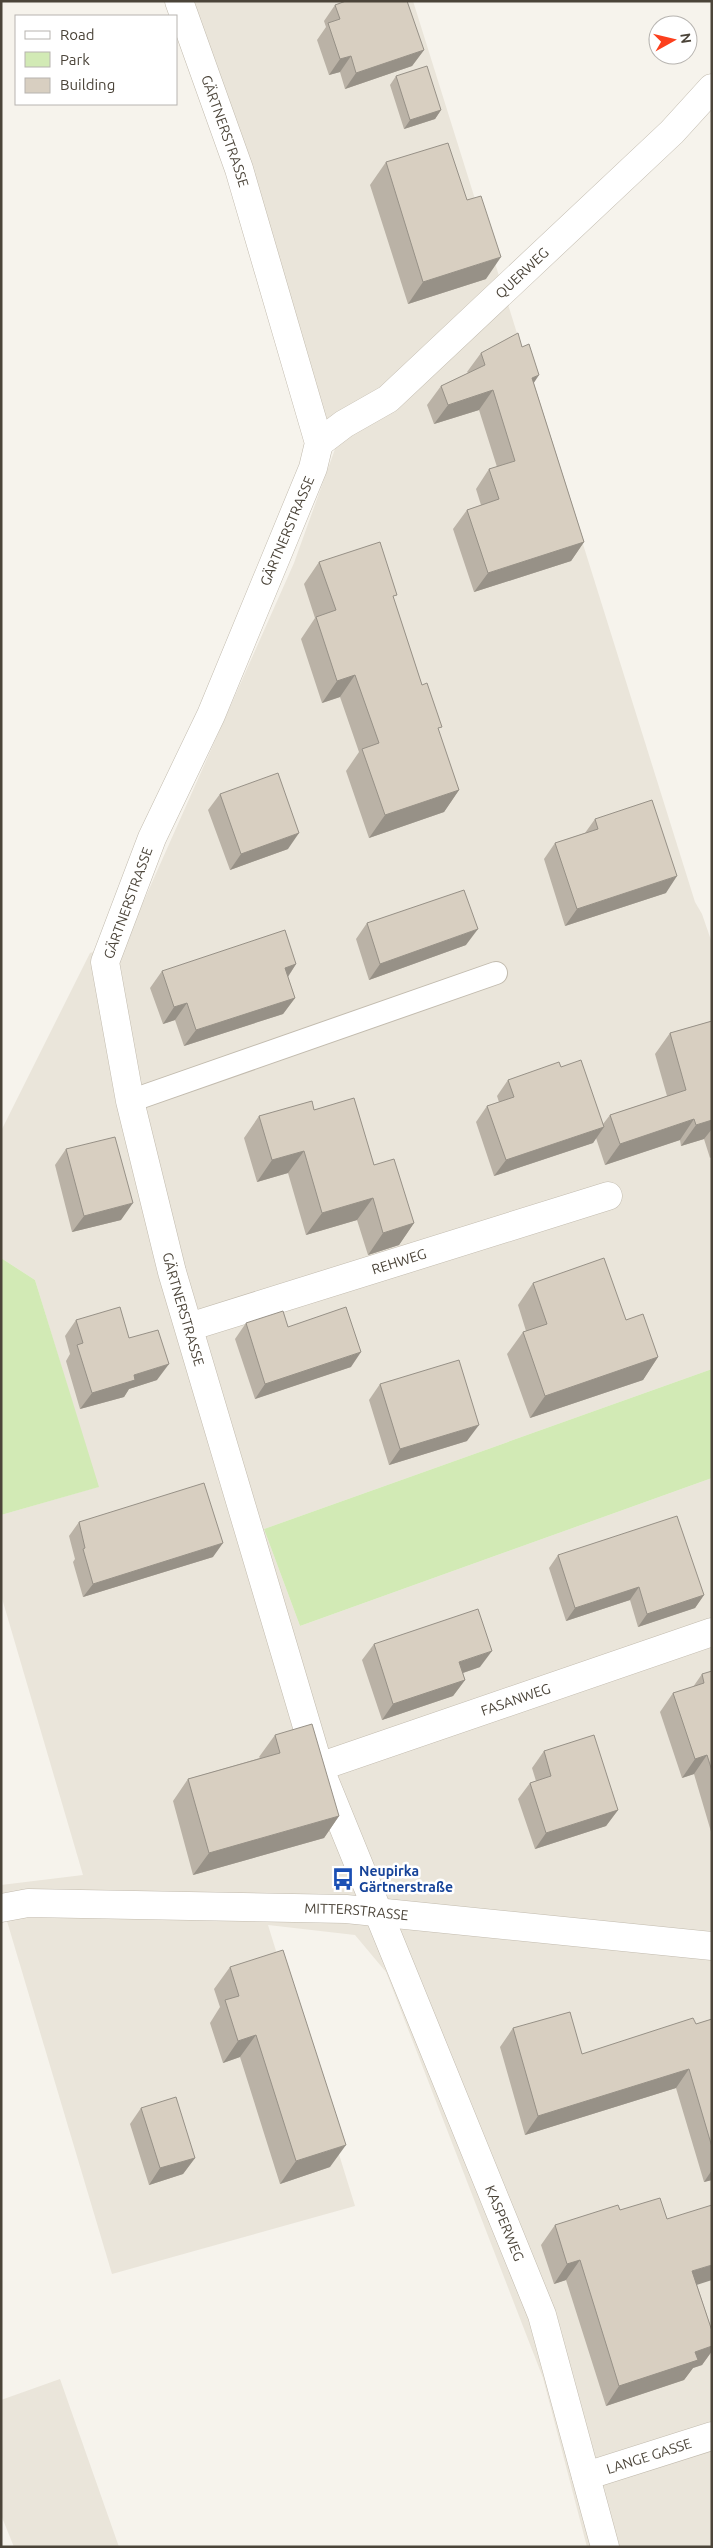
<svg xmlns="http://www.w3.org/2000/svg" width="713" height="2548" font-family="Ubuntu,sans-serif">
  <rect width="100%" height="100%" fill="#f6f3ec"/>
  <path fill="#eae5da" d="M191 1H413L695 902 702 914 712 943V1369L264 1529 300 1626 712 1478V2547H587L543 2378 386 1972 355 1935 268 1925 355 2206 112 2274 1 1901V1885L83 1875 1 1595V1515L98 1487 35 1280 1 1258V1131L90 953 126 941 294 563 335 449 242 146Z
    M60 2379 119 2547H14L1 2515V2400Z"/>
  <path fill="#d2eab5" d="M1 1258 35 1280 99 1487 1 1515Z
    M712 1369V1478L300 1626 264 1529Z"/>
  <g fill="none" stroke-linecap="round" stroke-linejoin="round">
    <defs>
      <path id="lane" d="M130 1101 496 973"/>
      <g id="street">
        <path id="s1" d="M179 1 239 169 319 443 313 468 211 715 152 838 105 962 130 1101 172 1272 319 1767 542 2315 605 2547"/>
        <path id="s2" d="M319 443 344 424 388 399 672 132 712 88"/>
        <path id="s3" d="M189 1327 608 1196"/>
        <path id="s4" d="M319 1767 712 1632"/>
        <path id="s5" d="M1 1908 28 1903 346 1909 712 1946"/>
        <path id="s6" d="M586 2476 712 2436"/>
      </g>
    </defs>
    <use href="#lane" stroke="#c2bbae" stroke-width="24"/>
    <use href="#street" stroke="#c2bbae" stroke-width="29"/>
    <use href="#lane" stroke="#fff" stroke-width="22"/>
    <use href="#street" stroke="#fff" stroke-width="28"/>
  </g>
  <path fill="#bab2a6" d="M335 5 424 50 412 66 345 89 340 72 329 75 317 40 326 27 324 21Z
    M396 76 441 110 435 119 404 129 390 85Z
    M386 162 486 279 408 304 370 185Z
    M481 353 534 384 584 542 571 561 474 592 453 529 467 510 481 505 476 489 489 469 497 467 479 410 434 424 427 405 441 386 468 373 467 372Z
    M319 562 394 600 422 685 459 790 444 812 369 838 346 771 359 752 340 697 322 703 301 639 315 618 304 584Z
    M220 794 288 849 230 870 208 810Z
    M595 819 666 893 565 926 544 859 555 843 585 833Z
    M367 923 466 945 369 980 356 939Z
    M296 964 288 977 295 998 283 1014 184 1046 175 1020 163 1024 150 988 162 971Z
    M712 1021V1157L710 1158 704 1139 681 1146 680 1140 605 1165 596 1138 593 1143 494 1176 476 1122 487 1106 499 1102 497 1096 508 1080 561 1067 603 1124 610 1115 667 1096 655 1054 670 1033Z
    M314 1110 374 1165 414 1223 399 1245 368 1255 357 1220 306 1235 288 1173 257 1182 244 1138 259 1116Z
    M66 1149 121 1220 72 1232 55 1165Z
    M533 1283 626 1320 658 1357 643 1380 530 1418 507 1354 523 1332 526 1331 518 1305Z
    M76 1320 129 1338 157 1380 129 1389 124 1397 80 1409 66 1361 70 1354 65 1336Z
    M246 1323 288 1327 351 1367 255 1399 235 1339Z
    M380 1384 467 1441 389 1465 369 1400Z
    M79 1522 213 1557 83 1597 73 1562 75 1559 69 1536Z
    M558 1555 704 1595 695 1608 638 1627 630 1600 566 1621 549 1568Z
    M374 1644 480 1667 463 1673 465 1680 453 1696 382 1720 362 1660Z
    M712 1671V1835L694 1774 682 1778 660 1712 673 1693 693 1687 702 1674Z
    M275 1735 339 1816 324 1838 193 1875 173 1801 188 1779 260 1758 259 1757Z
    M544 1751 618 1810 606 1826 535 1849 518 1799 530 1783 536 1781 532 1768Z
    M230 1967 330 2167 280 2184 240 2057 223 2063 210 2023 220 2007 214 1989Z
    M712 2019V2180L704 2182 676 2088 525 2135 500 2047 513 2028 582 2054 696 2024Z
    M141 2108 195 2158 183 2174 149 2185 130 2124Z
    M620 2210 667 2219 697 2285 712 2331V2351L702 2365 693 2368 684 2380 606 2406 566 2280 554 2284 541 2245 555 2225Z"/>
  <path fill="#979187" d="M424 50 412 66 345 89 356 73Z
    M351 56 340 72 329 75 340 59Z
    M441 110 435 119 404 129 410 120Z
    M501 257 486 279 408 304 423 282Z
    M539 375 526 395 532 378Z
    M493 390 479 410 434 424 448 405Z
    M584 542 571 561 474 592 488 573Z
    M355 675 340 697 322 703 337 681Z
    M459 790 444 812 369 838 385 815Z
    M299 833 288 849 230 870 241 854Z
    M677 876 666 893 565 926 577 909Z
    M478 929 466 945 369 980 380 964Z
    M296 964 285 981V968Z
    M295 998 283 1014 184 1046 196 1030Z
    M187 1003 175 1020 163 1024 174 1007Z
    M694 1119 680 1140 605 1165 620 1144Z
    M712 1120V1129L704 1139 681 1146 696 1125Z
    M604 1127 593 1143 494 1176 506 1160Z
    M304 1151 288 1173 257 1182 272 1160Z
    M373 1198 357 1220 306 1235 322 1213Z
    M133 1203 121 1220 72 1232 84 1216Z
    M414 1223 399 1245 368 1255 383 1233Z
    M361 1352 351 1367 255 1399 265 1384Z
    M658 1357 643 1380 530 1418 545 1396Z
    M169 1364 157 1380 129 1389 124 1397 80 1409 92 1393 134 1375Z
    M479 1425 467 1441 389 1465 400 1449Z
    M223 1543 213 1557 83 1597 93 1584Z
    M639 1587 630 1600 566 1621 575 1608Z
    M704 1595 695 1608 638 1627 647 1614Z
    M492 1651 480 1667 448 1678 459 1662Z
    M465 1680 453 1696 382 1720 393 1704Z
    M707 1755 694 1774 682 1778 695 1759Z
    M618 1810 606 1826 535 1849 546 1833Z
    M339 1816 324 1838 193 1875 209 1853Z
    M256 2035 240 2057 223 2063 238 2041Z
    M689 2069 676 2088 525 2135 538 2116Z
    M346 2145 330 2167 280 2184 296 2161Z
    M195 2158 183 2174 149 2185 160 2168Z
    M712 2170V2180L704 2182Z
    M580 2260 566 2280 554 2284 567 2264Z
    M712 2265V2280L678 2291 692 2271Z
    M712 2346V2351L702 2365 693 2368 684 2380 606 2406 619 2386 695 2352Z"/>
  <path fill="#d8cfc1" stroke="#979187" d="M346 1H407L424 50 356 73 351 56 340 59 328 23 340 19 335 5Z
    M427 66 441 110 410 120 396 76Z
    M448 143 467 200 481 196 501 257 423 282 386 162Z
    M518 333 522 347 529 344 539 375 532 378 584 542 488 573 467 510 499 499 489 469 515 461 493 390 448 405 441 386 485 365 481 353Z
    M380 542 397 595 393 596 422 685 427 683 442 727 438 728 459 790 385 815 362 749 379 743 355 675 337 681 316 617 336 610 319 562Z
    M278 773 299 833 241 854 220 794Z
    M652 800 677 876 577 909 555 843 598 829 595 819Z
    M464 890 478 929 380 964 367 923Z
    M285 930 296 964 285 968 295 998 196 1030 187 1003 174 1007 162 971Z
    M712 1021V1120L696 1125 694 1119 620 1144 610 1115 686 1090 670 1033Z
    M581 1060 604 1127 506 1160 487 1106 514 1097 508 1080 559 1062 561 1067Z
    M354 1098 374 1165 394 1159 414 1223 383 1233 373 1198 322 1213 304 1151 272 1160 259 1116 312 1101 314 1110Z
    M115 1137 133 1203 84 1216 66 1149Z
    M604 1258 626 1320 643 1314 658 1357 545 1396 523 1332 547 1324 533 1283Z
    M120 1307 129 1338 158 1330 169 1364 134 1375 135 1380 92 1393 77 1345 83 1343 76 1320Z
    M346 1307 361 1352 265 1384 246 1323 283 1311 288 1327Z
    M459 1360 479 1425 400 1449 380 1384Z
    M204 1483 223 1543 93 1584 83 1549 85 1548 79 1522Z
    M677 1516 704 1595 647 1614 639 1587 575 1608 558 1555Z
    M478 1609 492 1651 459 1662 465 1680 393 1704 374 1644Z
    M712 1671V1771L707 1755 695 1759 673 1693 704 1683 702 1674Z
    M312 1724 339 1816 209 1853 188 1779 280 1753 275 1735Z
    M594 1735 618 1810 546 1833 530 1783 551 1776 544 1751Z
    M283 1950 346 2145 296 2161 256 2035 238 2041 225 2000 239 1996 230 1967Z
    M570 2012 582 2054 693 2018 696 2024 712 2019V2147L689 2069 538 2116 513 2028Z
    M176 2097 195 2158 160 2168 141 2108Z
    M660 2198 667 2219 712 2205V2265L692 2271 712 2331V2346L695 2352 698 2360 619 2386 580 2260 567 2264 555 2225 618 2205 620 2210Z"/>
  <defs>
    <symbol id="bus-bare" viewBox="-9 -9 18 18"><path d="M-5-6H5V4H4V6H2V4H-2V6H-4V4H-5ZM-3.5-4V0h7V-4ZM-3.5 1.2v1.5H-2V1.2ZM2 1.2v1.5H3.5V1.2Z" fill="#1a4fb4" stroke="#fff" stroke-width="2.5" paint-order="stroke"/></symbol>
  </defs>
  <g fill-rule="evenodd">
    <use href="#bus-bare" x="327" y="1863" width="32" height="32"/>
  </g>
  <g text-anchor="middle" stroke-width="5" stroke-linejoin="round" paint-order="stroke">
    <g font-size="14" fill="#4b4439" stroke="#fff">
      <text dy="5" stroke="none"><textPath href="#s1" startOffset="138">GÄRTNERSTRASSE</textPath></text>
      <text dy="5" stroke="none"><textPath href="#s2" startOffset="266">QUERWEG</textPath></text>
      <text transform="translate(287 531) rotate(-67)" y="5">GÄRTNERSTRASSE</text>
      <text transform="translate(128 903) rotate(-70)" y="5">GÄRTNERSTRASSE</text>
      <text dy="5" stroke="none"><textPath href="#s3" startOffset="220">REHWEG</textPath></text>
      <text dy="5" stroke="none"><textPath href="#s1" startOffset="1382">GÄRTNERSTRASSE</textPath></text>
      <text dy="5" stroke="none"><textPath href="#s4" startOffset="208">FASANWEG</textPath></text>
      <text dy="5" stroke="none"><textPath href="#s5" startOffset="356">MITTERSTRASSE</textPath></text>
      <text dy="5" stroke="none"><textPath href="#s1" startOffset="2352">KASPERWEG</textPath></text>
      <text dy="5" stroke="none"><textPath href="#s6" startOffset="66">LANGE GASSE</textPath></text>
    </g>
    <g font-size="14" font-weight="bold" fill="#164399" stroke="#fff" text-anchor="start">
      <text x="359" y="1876">Neupirka<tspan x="359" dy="16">Gärtnerstraße</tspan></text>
    </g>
  </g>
  <rect width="713" height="2548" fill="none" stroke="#4b4439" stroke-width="5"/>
  <rect x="15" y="15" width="162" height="90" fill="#ffffff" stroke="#b7b4b0"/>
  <rect x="25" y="31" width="25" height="8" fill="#ffffff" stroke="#b7b4b0"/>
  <text x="60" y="40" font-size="15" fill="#4b4439">Road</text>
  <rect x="25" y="52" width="25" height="15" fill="#d2eab5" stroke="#b7b4b0"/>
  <text x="60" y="65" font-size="15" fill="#4b4439">Park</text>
  <rect x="25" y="78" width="25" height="15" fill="#d8cfc1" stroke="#b7b4b0"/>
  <text x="60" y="90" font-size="15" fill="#4b4439">Building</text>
  <g transform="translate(673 40) rotate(82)"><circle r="24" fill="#ffffff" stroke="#b7b4b0"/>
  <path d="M0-4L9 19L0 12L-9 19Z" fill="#fc3f1d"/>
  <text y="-8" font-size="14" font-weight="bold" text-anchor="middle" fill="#4b4439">N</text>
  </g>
</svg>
